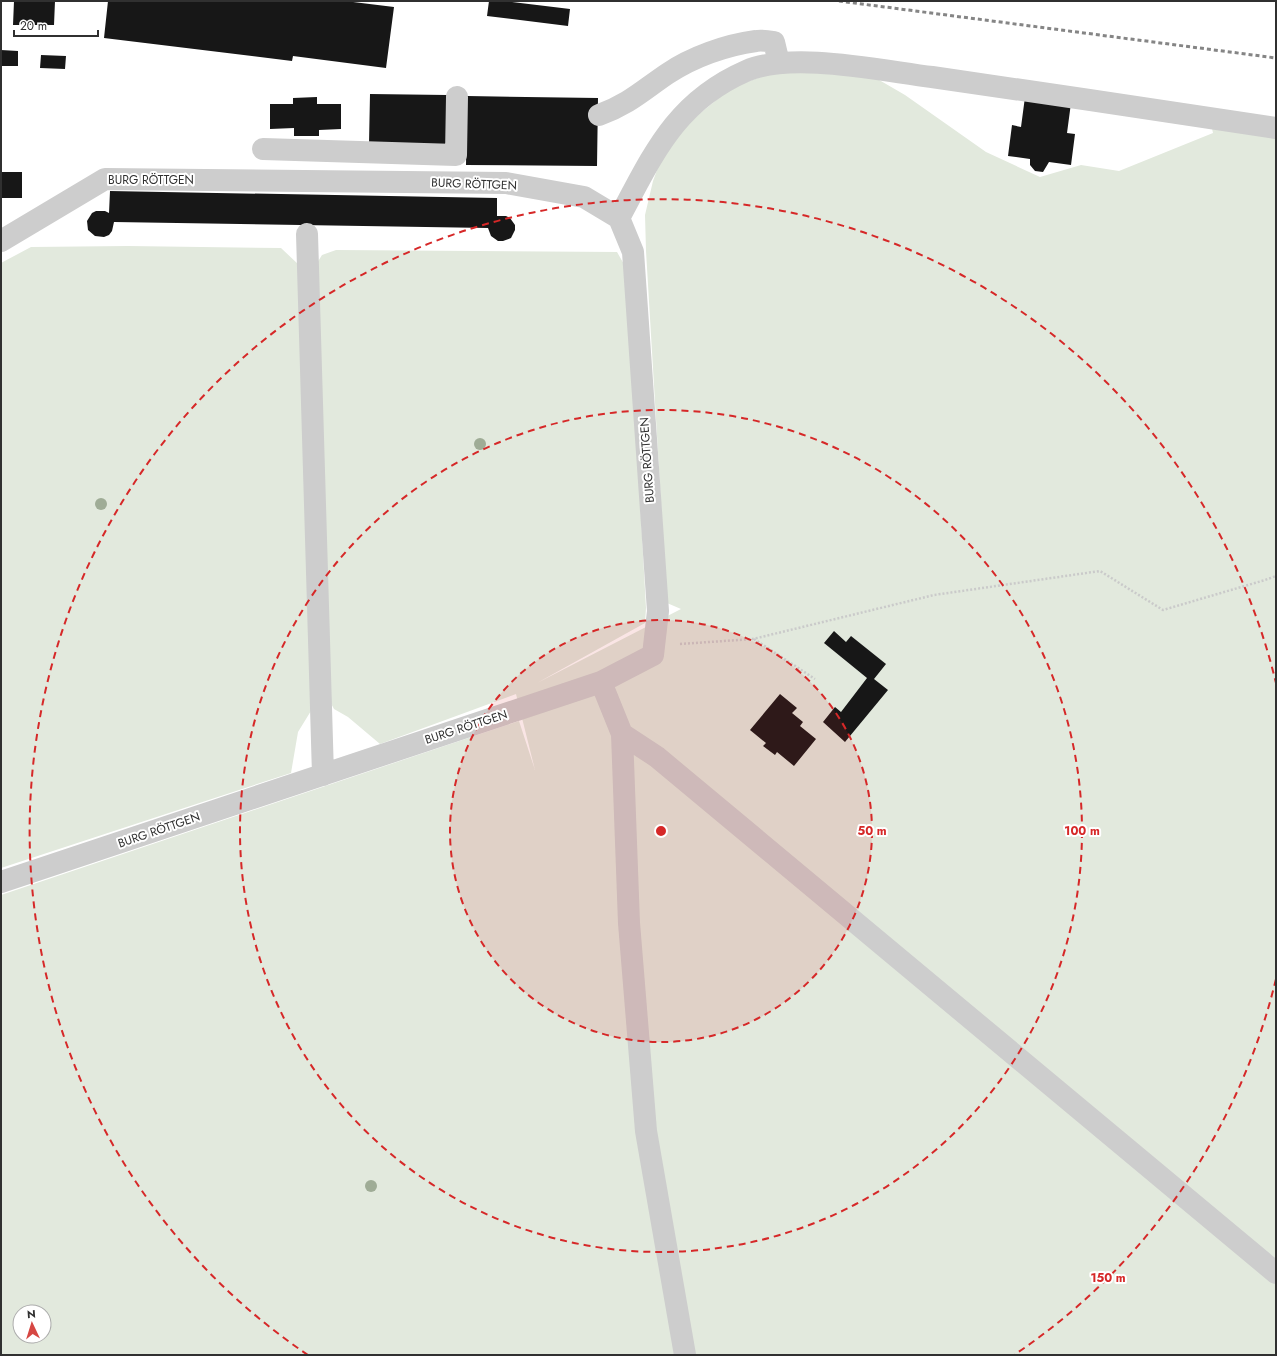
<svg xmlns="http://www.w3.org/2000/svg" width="1277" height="1356" font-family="Jost,sans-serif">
  <rect width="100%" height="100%" fill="#fff"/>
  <path fill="#e2e9dd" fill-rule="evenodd" d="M781 70 874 77 905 95 986 152 1040 177 1081 165 1119 171 1213 133 1211 124 1276 135V1355H1V895L519 721 535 770 516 694 380 744 348 717 334 709 327 696 314 268 322 255 336 250 617 252 625 266 628 286 646 608 645 623 537 683 681 609 667 603 646 251 645 215 653 181 660 162 680 130 732 87ZM20 1312H44V1336H20Z
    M128 246 281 248 299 265 314 706 298 732 291 773 1 868V263L31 247Z"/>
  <path fill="#171717" d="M14 1H55L54 25H13Z
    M108 1H345L394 7 386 68 293 56 292 61 104 38Z
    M489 1H503L570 9 568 26 487 16Z
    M1 50 18 51V66H1Z
    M41 55 66 56 65 69 40 68Z
    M370 94 447 95 446 145 369 144Z
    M467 96 598 98 597 166 466 165Z
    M317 97V104H341V129L319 130V136H294V128L270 129V104H293V98Z
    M1025 97 1071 103 1067 133 1075 134 1071 165 1049 162 1043 172 1035 171 1030 165V159L1008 156 1012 125 1021 127Z
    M1 172H22V198H1Z
    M110 191 497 198V216H506L510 218 515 225V230L511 238 503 241H498L491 236 488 228 114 222 112 231 109 235 104 237 95 236 88 230 87 221 92 213 96 211H105L109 213Z
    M834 631 846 642 851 636 886 664 874 679 888 690 845 742 823 722 835 707 841 712 867 678 824 643Z
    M780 694 797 708 792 713 803 722 800 726 816 739 794 766 777 752 775 755 763 746 766 743 750 730Z"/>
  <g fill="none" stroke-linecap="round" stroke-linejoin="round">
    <path stroke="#cacaca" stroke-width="2.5" stroke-dasharray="2 2" stroke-linecap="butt" d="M754 639 815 679
      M680 644 753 639 934 595 1100 571 1163 610 1265 580 1276 576"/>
    <path stroke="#cdcdcd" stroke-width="22" d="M599 115C629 104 642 91 667 74 692 57 726 45 756 41 761 40 768 41 774 42L779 63
      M263 149 456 155 457 97
      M619 218C653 155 675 102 746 71 792 51 882 71 932 77 1047 93 1161 111 1276 128
      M307 234 323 775
      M1 241 105 179 506 183 584 197 619 218 633 252 658 611 653 655 601 682 1 882
      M601 682 622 734
      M685 1355 646 1131 629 923 622 734 657 757 1276 1273"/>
    <path stroke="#858585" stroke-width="3" stroke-dasharray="4 3" stroke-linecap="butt" d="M839 1 1276 58"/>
  </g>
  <g fill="#9fac96">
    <circle cx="480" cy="444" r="6"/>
    <circle cx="101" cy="504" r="6"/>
    <circle cx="371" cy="1186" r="6"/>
  </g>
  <circle cx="661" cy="831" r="211" fill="#d62828" fill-opacity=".12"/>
  <g fill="none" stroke="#d62828" stroke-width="2" stroke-dasharray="7 5">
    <circle cx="661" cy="831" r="211"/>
    <circle cx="661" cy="831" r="421"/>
    <path d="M1276 979A632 632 0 0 1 1014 1355M308 1355A632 632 0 1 1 1276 683"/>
  </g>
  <g text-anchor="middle" stroke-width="4" stroke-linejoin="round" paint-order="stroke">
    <g font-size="12" fill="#303030" stroke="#fff">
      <text x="151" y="184">BURG RÖTTGEN</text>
      <text transform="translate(474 184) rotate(2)" y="4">BURG RÖTTGEN</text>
      <text transform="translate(647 460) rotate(-94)" y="4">BURG RÖTTGEN</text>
      <text transform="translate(466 727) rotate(-18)" y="4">BURG RÖTTGEN</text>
      <text transform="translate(159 830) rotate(-19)" y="4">BURG RÖTTGEN</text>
    </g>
  </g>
  <circle cx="661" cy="831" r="6" fill="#d62828" stroke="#fff" stroke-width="2"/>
  <g font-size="12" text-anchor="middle" font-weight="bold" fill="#d62828" stroke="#fff" stroke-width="4" stroke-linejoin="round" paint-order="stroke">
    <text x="872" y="835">50 m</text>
    <text x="1082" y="835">100 m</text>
    <text x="1108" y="1282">150 m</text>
  </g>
  <rect width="1277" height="1356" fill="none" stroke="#303030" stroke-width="4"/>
  <g transform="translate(32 1324) rotate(356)"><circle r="19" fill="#ffffff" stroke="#acacac"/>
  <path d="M0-3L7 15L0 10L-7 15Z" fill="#d64743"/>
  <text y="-6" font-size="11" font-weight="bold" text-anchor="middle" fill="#303030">N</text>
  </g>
  <path d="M14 30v6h84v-6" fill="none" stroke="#303030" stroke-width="2"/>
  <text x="20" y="30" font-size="12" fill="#303030" stroke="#ffffff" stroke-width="3" paint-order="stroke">20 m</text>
</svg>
